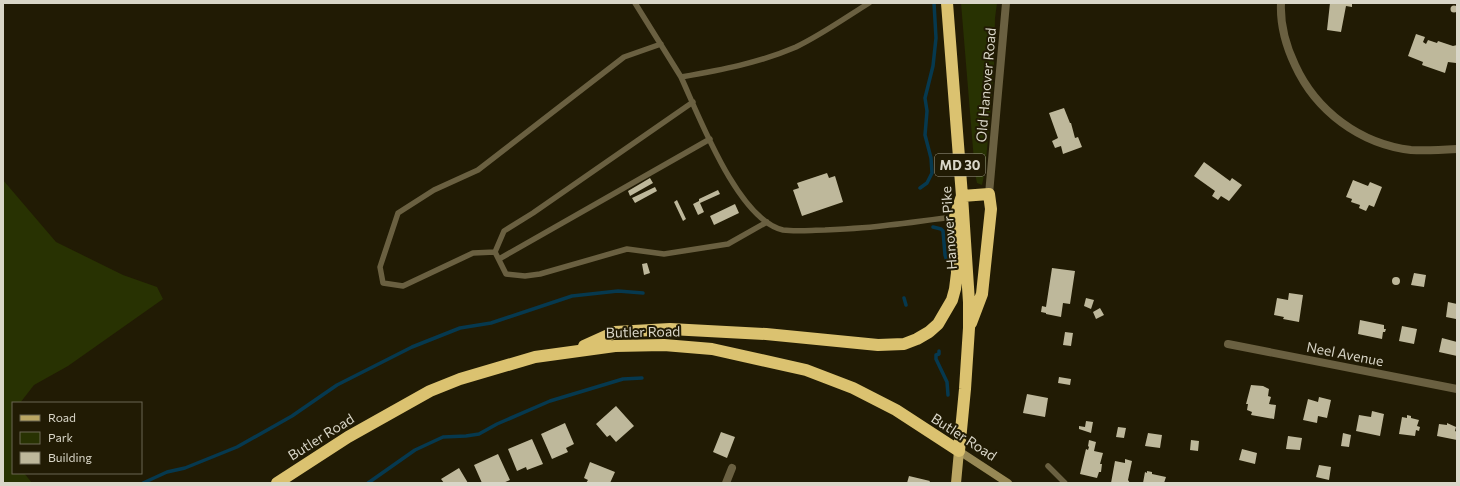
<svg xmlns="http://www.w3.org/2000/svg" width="1460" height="486" font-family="Commissioner,sans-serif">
  <rect width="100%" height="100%" fill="#211b04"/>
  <path fill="#283202" d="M961 3H997L995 18 994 65 992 94 985 171 982 185 977 183 975 173Z
    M3 180 56 242 123 275 157 287 163 299 68 366 34 385 20 403H13V473H24L32 483H3Z"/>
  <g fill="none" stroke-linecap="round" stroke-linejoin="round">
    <path stroke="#06394f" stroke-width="3.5" d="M920 188 927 183 932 173 931 158 925 135 927 111 925 98 933 66 936 38 934 3
      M933 227 941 229 943 231 945 255 947 261
      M904 298 906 305
      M939 351V354L936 355V359L947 382 948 395
      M143 483 167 472 185 468 237 447 292 416 337 385 412 347 460 328 491 323 572 296 618 291 643 293
      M368 483 415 450 443 437 466 436 479 434 497 424 550 401 623 379 642 378"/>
  </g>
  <path fill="#beb89b" d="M1330 3H1352V7L1346 6 1341 32 1327 30Z
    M1450.5 9a3.5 3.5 0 1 1 7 0a3.5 3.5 0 1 1-7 0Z
    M1416 34 1425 37 1423 42 1426 44 1428 40 1437 43 1438 41 1453 46 1457 45V60L1456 63 1448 62 1445 73 1422 65 1423 62 1408 56Z
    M1064 108 1070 123H1071L1075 138 1078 137 1082 147 1063 154 1061 146 1055 148 1052 141 1058 138 1049 113Z
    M1204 162 1230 181 1232 178 1242 185 1229 201 1221 196 1218 200 1212 196 1215 191 1194 176Z
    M827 173 829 178 835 176 843 202 802 216 793 190 799 188 797 183Z
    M650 178 653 183 630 196 628 191Z
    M1353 180 1368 186 1370 182 1382 187 1374 207 1369 205 1366 211 1359 208 1360 205 1351 202 1352 199 1346 197Z
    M655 187 657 191 635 203 632 198Z
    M718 190 720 194 700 203 704 212 698 215 693 204 699 201V199Z
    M677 200 686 219 683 221 674 202Z
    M735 204 739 213 714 225 710 216Z
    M647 263 650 273 644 275 642 264Z
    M1052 268 1075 271 1070 304 1063 303 1061 317 1046 314V313L1041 312 1042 306 1046 307Z
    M1414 273 1426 275 1424 287 1411 285Z
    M1392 281a4 4 0 1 1 8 0a4 4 0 1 1-8 0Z
    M1289 293 1303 295 1299 322 1283 319 1284 317 1274 315 1277 298 1288 300Z
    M1086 298 1094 300 1091 309 1084 306Z
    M1448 302 1457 304 1456 319 1446 317Z
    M1100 308 1104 315 1096 319 1093 312Z
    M1360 320 1384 325V329H1386L1385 332H1383L1382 339 1358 334Z
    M1402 326 1417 329 1414 344 1399 341Z
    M1065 332 1073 333 1071 346 1063 345Z
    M1442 338 1457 342V356L1439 352Z
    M1059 377 1071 379 1070 385 1058 383Z
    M1251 385 1263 386 1269 389 1268 396 1271 397 1269 404 1276 405 1274 419 1251 415 1252 412 1247 410 1248 404H1246Z
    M1027 394 1048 398 1045 417 1023 413Z
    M1319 397 1331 400 1327 418 1318 416 1317 423 1303 420 1308 399 1318 402Z
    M616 406 634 426 616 442 610 435 607 437 596 424Z
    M1372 411 1384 414 1380 436 1356 431 1359 415 1371 417Z
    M1407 415 1411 416V418L1419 420 1417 426 1420 427 1419 431 1416 430 1415 436 1399 434 1402 417 1407 418Z
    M1086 421 1093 422 1091 433 1079 429V426L1085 427Z
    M565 423 574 444 566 448 568 452 552 459 541 434Z
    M1447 423 1456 427 1455 431 1457 432V440L1437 436 1439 424 1447 425Z
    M1118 427 1126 428 1124 438 1116 437Z
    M721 432 735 437 727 458 713 452Z
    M1148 433 1162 435 1160 448 1145 446Z
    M1343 433 1351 435 1349 447 1341 446Z
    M1288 436 1302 438 1300 450 1286 449Z
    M532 439 543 464 527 470 526 467 517 471 508 449Z
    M1089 440 1096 442 1094 451 1103 453 1100 464H1102L1101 472H1099L1097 478 1080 474 1086 449 1088 450 1089 447 1088 446Z
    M1191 440 1199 441 1198 451 1190 450Z
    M1242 449 1257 453 1255 464 1239 460Z
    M498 454 510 480 503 483H482L474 465Z
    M1125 459 1132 461 1128 480 1130 483H1111L1115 461 1125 463Z
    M590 462 615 472 610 483H586L588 480 584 478Z
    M1319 465 1331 467 1329 480 1316 477Z
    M459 468 468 483H444L441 479Z
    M1147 471 1152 472V474L1166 477 1164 483H1143L1145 472 1147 473Z
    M909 476 930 481 929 483H907Z"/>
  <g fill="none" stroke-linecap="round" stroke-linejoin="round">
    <path stroke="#6a6041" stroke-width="5.5" d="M635 3 681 77C721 70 759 63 796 47 821 35 845 18 869 3
      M681 77C699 116 738 220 783 230 797 232 812 230 825 230 847 229 868 228 889 225 911 223 933 219 955 217
      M693 102 533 213 504 231 495 252 506 274 525 276 540 274 627 249 664 254 728 244 767 222
      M495 252 473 253 403 286 383 283 380 267 398 213 434 190 478 170 624 57 661 44
      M499 259 710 139
      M1048 466 1065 483"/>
    <path stroke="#6a6041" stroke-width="8" d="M1281 3C1280 24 1286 46 1295 65 1316 111 1360 144 1411 150 1426 151 1442 150 1457 149
      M989 194 1006 3
      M1228 344 1457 389
      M726 483 732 468"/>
    <path stroke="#978855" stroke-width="8" d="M959 451 1008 483"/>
    <path stroke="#baa663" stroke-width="10" d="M956 483 959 451"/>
    <path stroke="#dbc270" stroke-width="12" d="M584 346 615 332 670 329 766 334 878 345 904 344 917 339 929 332 938 324 952 300 955 289 957 273 955 217 962 196 989 194 991 209 982 294 971 323
      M277 483 348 437 430 391 460 379 535 357 615 346 664 345 712 349 806 370 853 388 896 410 959 451 965 389 969 328V302L962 196 947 3"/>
  </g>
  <g text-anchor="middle" stroke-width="4" stroke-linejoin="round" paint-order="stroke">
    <rect fill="#211b04" stroke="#a29e8d" stroke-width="1" x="935" y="154" width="50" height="22" rx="3"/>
    <g font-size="13" font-weight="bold" fill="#d9d6c8">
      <text x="960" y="170">MD 30</text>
    </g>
    <g font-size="14" fill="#d9d6c8" stroke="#211b04">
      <text transform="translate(986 85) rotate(-85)" y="5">Old Hanover Road</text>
      <text transform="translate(949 228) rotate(-94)" y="5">Hanover Pike</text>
      <text transform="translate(643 332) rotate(-1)" y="5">Butler Road</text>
      <text transform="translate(1345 354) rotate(11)" y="5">Neel Avenue</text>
      <text transform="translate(321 437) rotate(-32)" y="5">Butler Road</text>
      <text transform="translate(964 437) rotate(33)" y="5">Butler Road</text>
    </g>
  </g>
  <rect width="1460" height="486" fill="none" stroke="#d9d6c8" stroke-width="8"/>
  <rect x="12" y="402" width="130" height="72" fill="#211b04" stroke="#6b6652"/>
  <rect x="20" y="415" width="20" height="6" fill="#baa663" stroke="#6b6652"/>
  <text x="48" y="422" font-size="12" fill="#d9d6c8">Road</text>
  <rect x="20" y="432" width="20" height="12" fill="#283202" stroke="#6b6652"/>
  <text x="48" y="442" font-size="12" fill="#d9d6c8">Park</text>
  <rect x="20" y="452" width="20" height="12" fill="#beb89b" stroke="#6b6652"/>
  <text x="48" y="462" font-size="12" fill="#d9d6c8">Building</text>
</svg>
